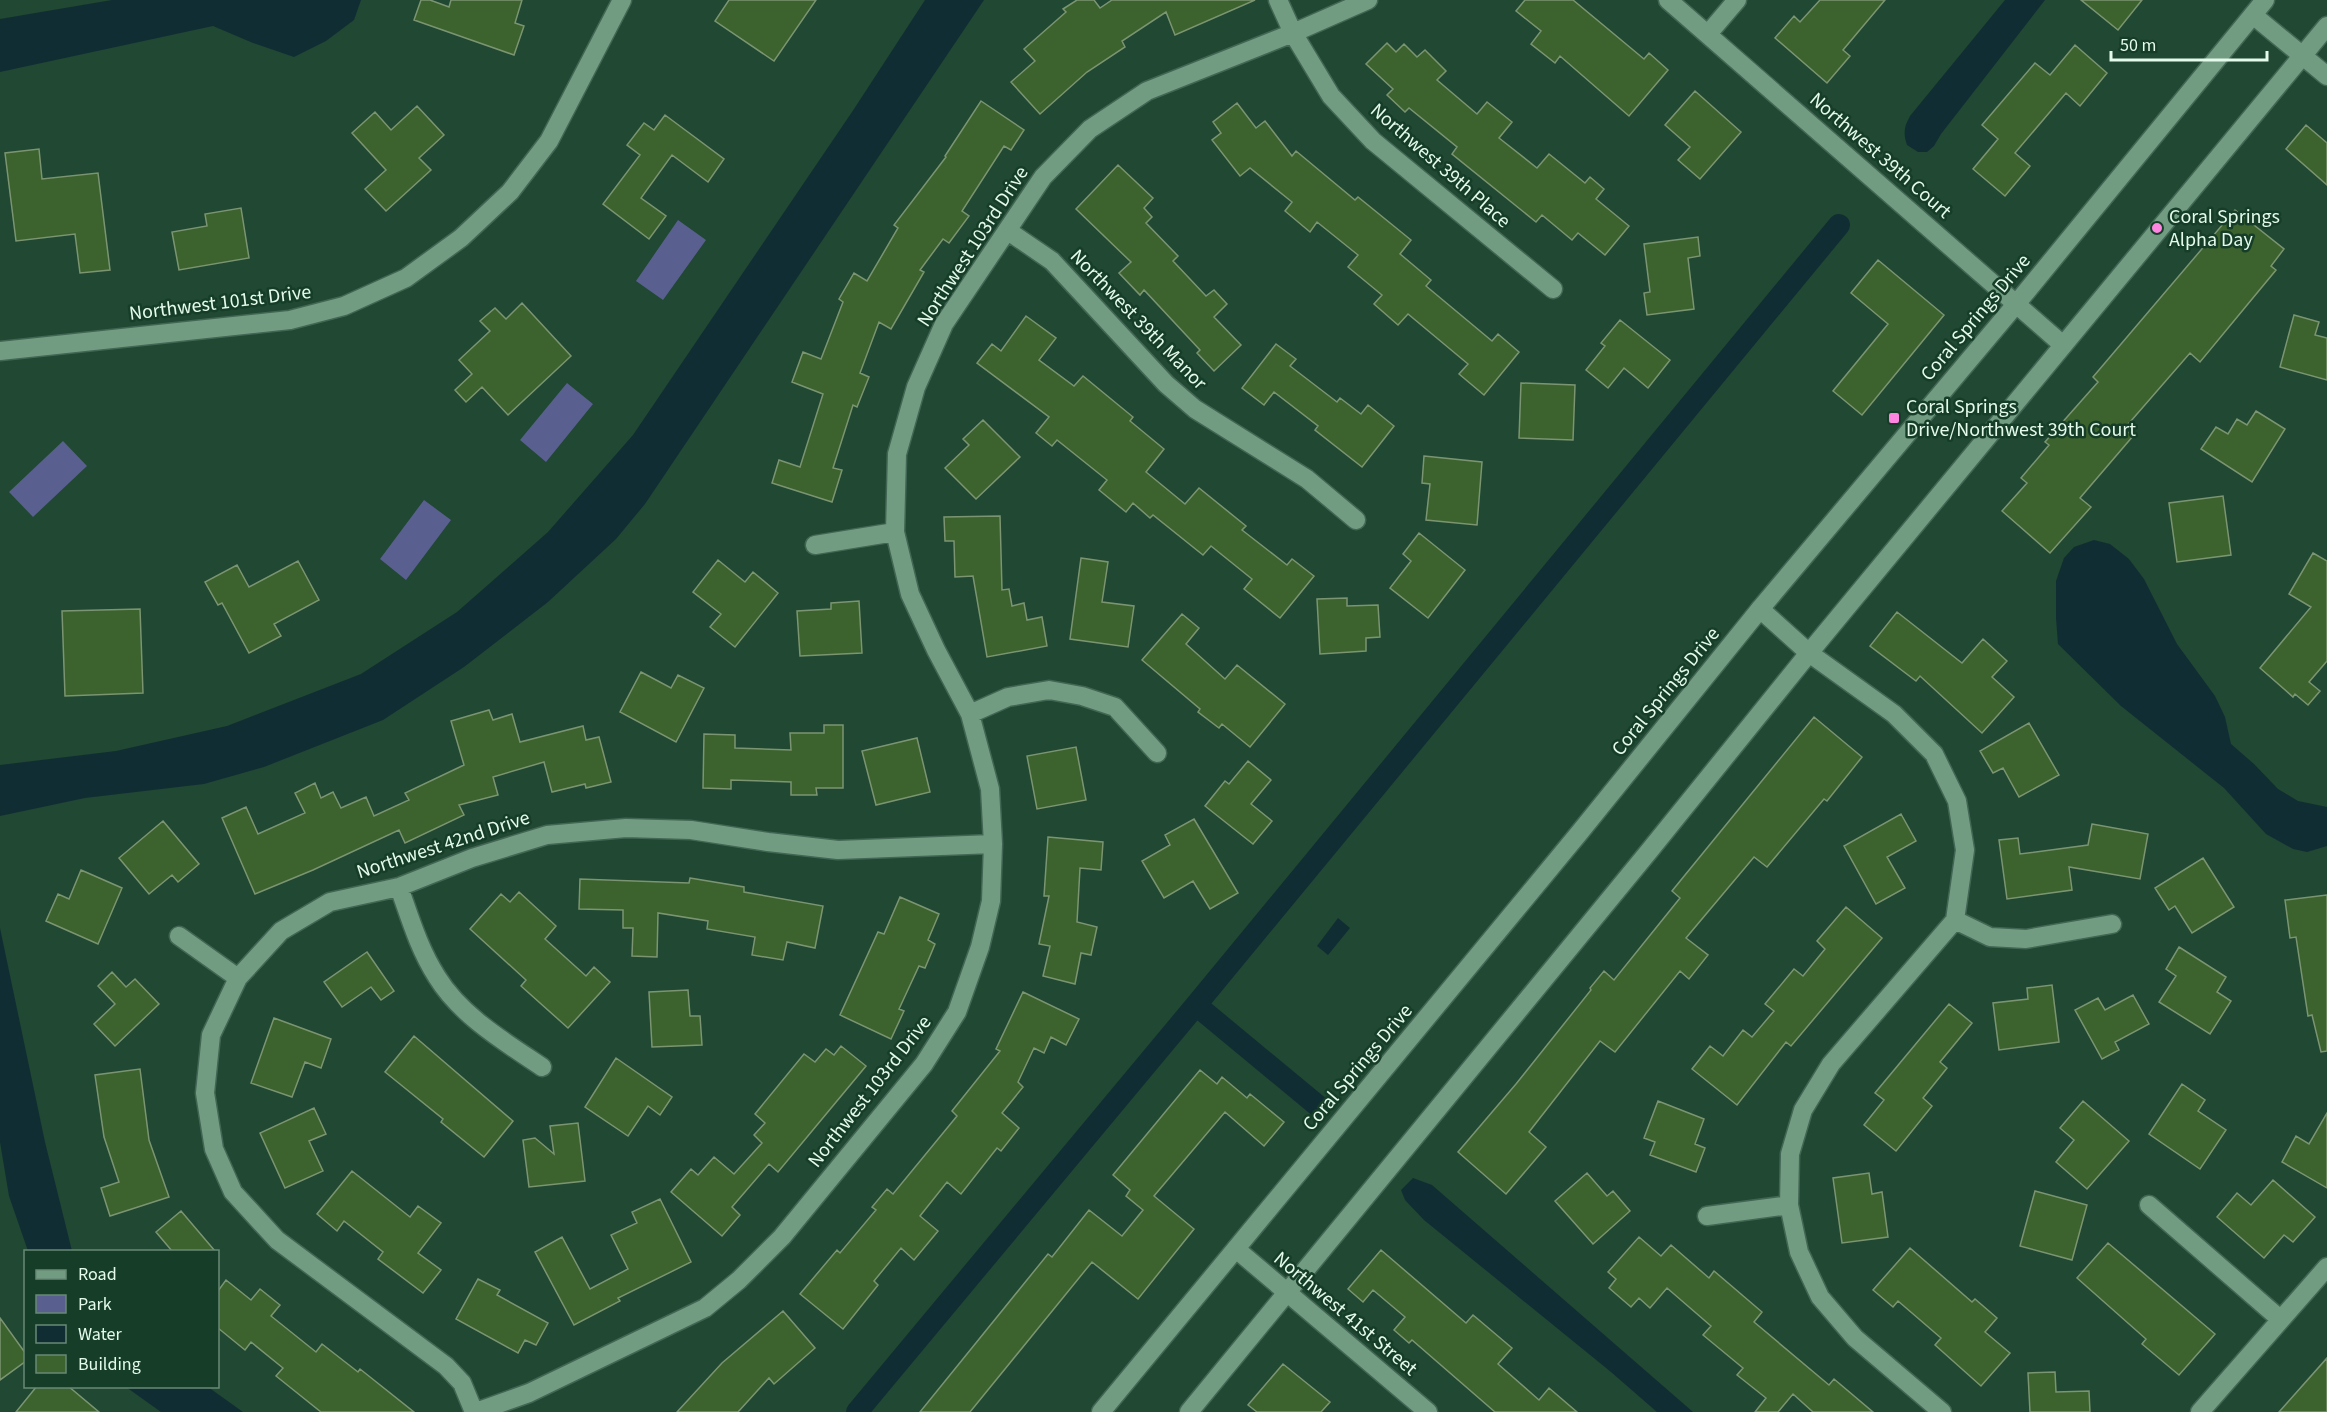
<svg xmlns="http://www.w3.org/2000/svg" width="2327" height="1412" font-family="'Source Sans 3',sans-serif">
  <rect width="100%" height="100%" fill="#204832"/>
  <path fill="#595f8f" d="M678 220 706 240 663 300 636 281Z
    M567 383 593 404 546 462 520 440Z
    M63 441 87 466 33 517 9 492Z
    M424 500 451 520 406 580 380 559Z"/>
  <path fill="#112d34" d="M112 0H361L354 20 326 41 294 57 253 43 213 26 0 72V19Z
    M925 0H984L645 504 616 539 548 602 464 667 383 720 264 767 204 784 85 798 0 816V765L116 751 227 726 361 674 457 612 548 532 633 435 854 109Z
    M2005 0H2045L1941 134 1934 146 1927 152H1918L1907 145C1903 133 1904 127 1910 116Z
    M2094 540 2110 544 2129 559 2144 579 2177 644 2215 696 2225 717 2231 744 2254 764 2278 789 2298 801 2327 807V846L2307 852 2293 849 2266 834 2224 788 2121 706 2058 644 2056 618V581L2064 558 2074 547Z
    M1338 918 1350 928 1328 955 1317 946Z
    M0 928 45 1142 72 1251H28L9 1196 0 1142Z
    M1413 1178 1432 1185 1693 1412H1657L1611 1372 1424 1220 1405 1200 1401 1190Z
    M126 1387H208L243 1412H161Z"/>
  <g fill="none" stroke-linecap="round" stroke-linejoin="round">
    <path stroke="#112d34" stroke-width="22" d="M1196 1005 1318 1106
      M857 1412 1196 1005 1839 225"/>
  </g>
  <path fill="#3c622d" stroke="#7b9572" stroke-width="1.5" d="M421 0H430L449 7 451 0H522L515 23 524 26 514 55 414 20Z
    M729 0H816L774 61 715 21Z
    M1077 0H1094L1100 8 1112 0H1255L1175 35 1166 12 1122 41 1125 47 1087 72 1040 114 1011 82 1035 61 1024 49 1066 12 1063 9Z
    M1525 0H1573L1644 59 1649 53 1668 70 1629 116 1560 56 1555 63 1531 44 1541 31 1516 11Z
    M1820 0H1885L1843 50 1850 56 1827 83 1775 38 1794 16 1800 22Z
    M2081 0H2142L2118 30Z
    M1387 43 1396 52 1404 44 1417 57 1425 50 1446 71 1437 80 1477 114 1487 102 1512 122 1499 138 1537 168 1549 154 1585 183 1590 177 1604 189 1596 199 1629 226 1605 255 1578 233 1572 240 1542 215 1536 222 1452 154 1457 147 1409 108 1405 112 1387 95 1393 89 1366 64Z
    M2075 45 2107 73 2080 106 2066 93 2015 153 2030 166 2005 196 1973 169 1998 139 1982 125 2035 63 2050 75Z
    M1695 91 1741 132 1700 179 1678 160 1690 147 1665 125Z
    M981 101 1024 130 1011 150 1004 146 962 211 969 216 949 243 943 239 920 270 924 272 891 329 879 322 860 373 869 377 857 407 853 405 833 468 842 470 832 502 772 483 779 460 800 467 823 394 792 382 803 352 821 359 843 302 839 299 854 273 867 281 898 228 894 225 946 157 945 156Z
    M1237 103 1256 128 1265 121 1292 156 1296 151 1355 200 1358 197 1411 240 1400 254 1431 280 1426 286 1492 341 1498 334 1519 352 1484 395 1459 374 1468 364 1408 314 1398 325 1374 304 1382 295 1348 267 1358 255 1317 222 1310 232 1285 211 1292 202 1250 168 1240 176 1212 140 1221 133 1213 122Z
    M417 106 444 135 419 158 431 170 386 211 365 189 386 170 352 133 375 112 391 130Z
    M665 115 724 159 708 182 672 155 641 198 666 216 649 239 603 204 640 155 627 145 644 123 654 130Z
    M2306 125 2327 143V185L2286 149Z
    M39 149 42 179 98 173 110 270 80 273 75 234 16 241 5 153Z
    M1118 165 1153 198 1144 208 1152 217 1146 223 1178 256 1173 261 1206 296 1214 290 1227 304 1214 317 1241 345 1214 371 1197 353 1200 350 1144 290 1140 295 1119 273 1131 262 1076 209Z
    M241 208 249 258 179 270 172 232 207 226 205 214Z
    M2235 210 2284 249 2271 266 2276 270 2200 362 2190 353 2124 429 2133 436 2080 498 2091 507 2050 553 2002 511 2027 483 2021 478 2049 445 2045 442 2098 382 2093 377Z
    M1698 237 1700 256 1688 258 1694 309 1647 315 1644 293 1650 292 1644 244Z
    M1878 260 1944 315 1862 415 1833 391 1888 324 1851 293Z
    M522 303 571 356 508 415 482 387 466 402 455 390 472 374 459 360 490 331 480 321 495 308 506 319Z
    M2294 315 2319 322 2315 335 2327 338V380L2280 367Z
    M1026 316 1056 338 1039 360 1074 386 1083 376 1133 417 1130 421 1164 449 1146 472 1185 504 1199 488 1246 526 1242 530 1287 565 1292 559 1314 576 1280 618 1244 589 1252 579 1211 546 1203 555 1153 515 1150 518 1133 503 1126 512 1099 490 1107 480 1057 440 1052 446 1036 433 1049 417 977 363 992 344 1001 351Z
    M1620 320 1670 360 1648 388 1624 368 1608 388 1586 370 1605 346 1601 343Z
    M1276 344 1296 359 1290 366 1337 402 1340 398 1361 414 1368 405 1394 426 1362 467 1315 430 1318 426 1274 392 1264 405 1242 388Z
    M1521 383 1575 385 1573 440 1519 438Z
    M2256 411 2285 429 2252 482 2201 449 2216 427 2228 434 2237 419 2247 425Z
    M983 420 1020 457 976 499 945 468 969 445 963 439Z
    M1424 456 1482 462 1477 525 1426 520 1430 484 1422 483Z
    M2223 496 2231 555 2177 562 2169 503Z
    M1000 516 1002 590 1009 589 1012 606 1024 603 1027 620 1042 617 1047 646 987 657 973 576 955 577 954 541H945L944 517Z
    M1419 533 1465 570 1428 618 1390 588 1411 561 1403 554Z
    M2313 553 2327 561V661L2309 682 2320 691 2308 705 2295 694 2293 697 2260 668 2311 607 2289 594Z
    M1081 558 1108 562 1102 602 1134 606 1128 647 1070 639Z
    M718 560 745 582 753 572 778 593 735 647 710 627 721 614 693 592Z
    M298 561 319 600 274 624 281 636 249 653 222 603 218 605 205 582 237 565 249 587Z
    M1347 598V606L1378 605 1380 637 1366 638V651L1320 654 1317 599Z
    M859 601 862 653 800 656 797 611 831 609V603Z
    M140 609 143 693 65 696 62 611Z
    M1897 612 1962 663 1983 639 2007 661 1992 677 2014 697 1982 733 1920 676 1916 681 1870 646Z
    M1182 614 1199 628 1186 644 1225 679 1237 665 1285 704 1250 747 1222 724 1219 728 1198 712 1200 709 1142 660Z
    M641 672 671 688 678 675 704 688 676 742 620 712Z
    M489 710 493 720 512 714 520 742 583 726 586 740 599 737 611 782 586 788 585 784 552 792 544 762 493 777 498 795 459 805 464 815 405 843 399 830 313 870 255 894 222 818 246 807 258 834 305 813 295 793 315 783 321 798 333 792 341 808 366 797 374 816 409 800 405 793 464 765 451 721Z
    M1814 717 1862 757 1827 801 1824 799 1767 867 1754 857 1686 938 1708 955 1689 979 1680 971 1615 1052 1600 1041 1529 1132 1546 1147 1506 1194 1458 1152 1516 1084 1591 990 1590 988 1604 971 1614 980 1680 898 1672 891Z
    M2029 723 2059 775 2019 797 2003 768 1993 773 1980 751Z
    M824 725H843V788H816L817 795H791V782L731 780V789L703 788 704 734 735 735V748L791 750 790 733H824Z
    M917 738 930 792 876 805 862 751Z
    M1076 747 1086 800 1037 809 1027 756Z
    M1248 761 1271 780 1251 804 1272 821 1253 844 1205 806 1225 781 1229 784Z
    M1901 814 1916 841 1887 857 1905 888 1876 904 1844 846Z
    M1194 819 1238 893 1210 909 1193 881 1164 898 1142 861 1170 845 1165 835Z
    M163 821 199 864 178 882 172 875 149 894 119 858Z
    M2092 824 2148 834 2140 879 2069 867 2072 890 2007 899 1999 840 2018 838 2020 854 2088 845Z
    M1048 837 1103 842 1101 870 1080 868 1077 922 1097 927 1091 955 1081 953 1075 984 1043 976 1050 946 1039 944 1049 896H1044Z
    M2203 858 2234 907 2192 933 2175 906 2169 910 2155 888Z
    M81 870 122 888 98 944 46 921 58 894 69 899Z
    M690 878 744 887V892L823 906 815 948 787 942 783 960 752 955 755 937 707 929 708 921 658 913 657 957 632 956 633 928H623V910L579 909 580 879 689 883Z
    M519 892 556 926 545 939 586 976 594 967 610 982 568 1028 521 986 526 980 470 929 501 894 510 902Z
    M2327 895V1051L2321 1052 2312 1015 2308 1016 2296 937 2290 938 2285 900Z
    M900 897 939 914 928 940 935 944 925 968 919 966 899 1009 904 1011 891 1039 840 1015 878 932 884 934Z
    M1846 907 1882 938 1791 1046 1786 1042 1737 1105 1692 1069 1710 1046 1723 1056 1743 1030 1752 1037 1774 1011 1765 1004 1794 969 1803 976 1825 949 1817 941Z
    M2179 947 2226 977 2217 992 2231 1001 2210 1034 2159 1002 2176 976 2166 969Z
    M367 952 394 991 381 1000 371 987 342 1007 324 982Z
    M112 972 126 987 135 979 159 1004 115 1046 94 1024 115 1004 98 986Z
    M2052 985 2059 1042 1999 1050 1993 1003 2028 999 2027 988Z
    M688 990 690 1016H700L702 1045 652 1047 649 992Z
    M1023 992 1079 1019 1066 1045 1051 1037 1044 1053 1034 1048 1018 1082 1023 1087 1002 1113 1019 1128 1001 1151 997 1148 961 1194 947 1182 920 1216 938 1231 914 1260 901 1248 874 1281 878 1285 843 1329 800 1294 837 1250 840 1253 876 1210 872 1207 887 1189 893 1194 957 1116 952 1111 1000 1051 996 1049Z
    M2133 995 2149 1024 2115 1042 2119 1050 2102 1059 2075 1010 2098 998 2105 1010Z
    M1949 1004 1972 1023 1940 1062 1947 1068 1923 1098 1932 1106 1896 1151 1864 1125 1884 1100 1875 1093Z
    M274 1018 331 1039 321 1068 305 1062 292 1097 251 1083Z
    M414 1036 513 1121 484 1157 441 1122 443 1119 385 1072Z
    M841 1046 866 1066 778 1172 769 1164 732 1207 740 1215 722 1236 671 1192 691 1169 698 1175 714 1157 734 1174 762 1143 754 1135 765 1123 755 1114 804 1054 815 1062 826 1049 834 1055Z
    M616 1058 672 1097 660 1115 648 1106 628 1136 585 1107Z
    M140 1069 149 1140 169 1197 110 1216 101 1188 119 1182 104 1137 95 1075Z
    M1200 1070 1217 1084 1222 1077 1247 1098 1250 1094 1284 1122 1264 1146 1225 1112 1154 1196 1194 1229 1138 1299 1092 1262 970 1412H920L1048 1254 1052 1257 1089 1210 1122 1236 1143 1210 1126 1196 1130 1190 1113 1175Z
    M2182 1084 2205 1100 2198 1111 2226 1130 2200 1169 2149 1134Z
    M1658 1101 1704 1119 1695 1144 1705 1148 1696 1172 1650 1155 1655 1142 1644 1138Z
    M2083 1101 2129 1141 2087 1189 2056 1162 2074 1140 2060 1128Z
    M314 1108 326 1134 309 1141 323 1171 285 1188 260 1133Z
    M2327 1113V1188L2282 1162 2296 1136 2309 1144Z
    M578 1123 585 1181 529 1187 523 1140 535 1138 554 1154 550 1126Z
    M352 1171 410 1217 418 1206 441 1223 418 1253 441 1270 423 1293 378 1259 383 1252 344 1221 337 1231 317 1214Z
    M1587 1173 1607 1196 1613 1191 1630 1211 1593 1244 1555 1201Z
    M1869 1173 1872 1194 1882 1192 1888 1237 1842 1243 1833 1178Z
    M2273 1180 2315 1217 2293 1242 2284 1235 2264 1258 2217 1217 2237 1193 2251 1205Z
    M2035 1191 2087 1205 2072 1260 2020 1246Z
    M660 1199 691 1262 618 1298 620 1301 574 1325 535 1252 562 1237 590 1289 628 1269 611 1235 637 1223 632 1212Z
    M181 1211 215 1251H172L156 1232Z
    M1639 1237 1661 1256 1671 1245 1709 1278 1714 1271 1762 1312 1754 1322 1829 1385 1834 1379 1873 1412H1813L1793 1394 1778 1412H1755L1766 1398 1737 1375 1743 1368 1703 1335 1711 1326 1667 1288 1650 1308 1639 1298 1631 1307 1609 1288 1616 1279 1608 1272Z
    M2108 1243 2215 1334 2179 1375 2142 1344 2146 1339 2077 1278Z
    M1910 1248 1972 1302 1975 1299 1997 1318 1985 1332 2010 1353 1981 1386 1935 1345 1941 1338 1898 1301 1893 1307 1873 1290Z
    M1381 1250 1466 1323 1473 1315 1512 1348 1498 1364 1539 1400 1549 1388 1577 1412H1495L1412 1340 1409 1343 1394 1330 1405 1317 1373 1290 1363 1302 1348 1289Z
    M478 1279 500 1290 497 1295 548 1323 536 1345 525 1340 518 1353 456 1319Z
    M226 1280 251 1300 260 1289 280 1305 271 1316 316 1352 322 1344 358 1372 360 1369 414 1412H321L276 1376 283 1368 251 1342 245 1350 218 1328V1291Z
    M783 1311 815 1348 774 1384 769 1378 738 1412H677L722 1363Z
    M0 1318 26 1354V1361L0 1380Z
    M2327 1358V1412H2279Z
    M1283 1364 1330 1402 1321 1412H1257L1248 1405Z
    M2055 1372 2056 1392 2089 1391 2090 1412H2030L2028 1373Z
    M37 1386H68L99 1412H16Z"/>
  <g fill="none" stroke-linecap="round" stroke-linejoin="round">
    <defs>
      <path id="street" d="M1278 0 1293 33 1331 96 1373 141 1553 289
        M1668 0 2063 345
        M2253 15 2327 76
        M1708 34 1737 0
        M1008 231 1052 261 1166 384 1195 409 1307 479 1356 520
        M0 351 290 320 344 306 406 278 461 238 510 192 549 141 622 0
        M815 545 895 532
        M1760 609 1809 653 1894 714 1934 754 1957 801 1965 850 1955 920 1831 1064 1803 1110 1790 1154 1789 1205 1799 1252 1820 1297 1855 1338 1942 1412
        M970 714 1008 697 1049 690 1082 696 1115 707 1157 753
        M399 887C410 918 419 949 437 977 461 1016 505 1042 542 1067
        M1955 920 1990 937 2026 939 2112 924
        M179 936 238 978
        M2149 1205 2280 1319
        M1707 1216 1789 1205
        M1236 1249 1428 1412
        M474 1412 462 1383 446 1366 277 1240 233 1192 214 1149 205 1093 211 1035 238 978 281 931 330 902 399 887 472 858 547 835 626 828 691 830 768 842 838 850 993 844
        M476 1412 529 1393 705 1308 739 1280 782 1237 924 1064 957 1012 980 947 991 901 993 844 990 789 970 714 936 650 910 594 895 532 897 454 916 387 944 324 1043 177 1090 129 1147 91 1293 33 1368 0
        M2200 1412 2327 1267"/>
      <path id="secondary" d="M1101 1412 1580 832 1760 609 2017 303 2265 0
        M1189 1412 1650 850 1809 653 2327 26"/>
    </defs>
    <use href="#street" stroke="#426654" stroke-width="21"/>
    <use href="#secondary" stroke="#426654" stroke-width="21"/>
    <use href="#street" stroke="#729c82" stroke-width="18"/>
    <use href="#secondary" stroke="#729c82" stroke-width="18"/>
  </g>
  <g fill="#fe85e0" stroke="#153d28" stroke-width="2">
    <circle cx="2157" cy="228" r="6"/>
    <rect x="1888" y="412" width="12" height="12" rx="3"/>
  </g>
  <g text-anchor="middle" stroke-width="5" stroke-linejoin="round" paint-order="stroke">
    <g font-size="20" fill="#e4faeb" stroke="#153d28">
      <text transform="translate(1881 155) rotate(41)" y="7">Northwest 39th Court</text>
      <text transform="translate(1441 165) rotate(41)" y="7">Northwest 39th Place</text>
      <text transform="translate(972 246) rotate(-57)" y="7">Northwest 103rd Drive</text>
      <text transform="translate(220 302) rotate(-7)" y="7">Northwest 101st Drive</text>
      <text transform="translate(1975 317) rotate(-50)" y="7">Coral Springs Drive</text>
      <text transform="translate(1139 319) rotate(46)" y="7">Northwest 39th Manor</text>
      <text transform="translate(1665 691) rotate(-51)" y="7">Coral Springs Drive</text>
      <text transform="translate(443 844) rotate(-18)" y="7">Northwest 42nd Drive</text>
      <text transform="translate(1357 1067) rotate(-50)" y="7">Coral Springs Drive</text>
      <text transform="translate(869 1091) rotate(-52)" y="7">Northwest 103rd Drive</text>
      <text transform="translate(1346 1313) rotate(40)" y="7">Northwest 41st Street</text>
    </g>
    <g font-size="20" fill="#e4faeb" stroke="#153d28" text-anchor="start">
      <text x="2169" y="223">Coral Springs<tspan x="2169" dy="23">Alpha Day</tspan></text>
      <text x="1906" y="413">Coral Springs<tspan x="1906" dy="23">Drive/Northwest 39th Court</tspan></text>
    </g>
  </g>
  <rect x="24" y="1250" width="195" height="138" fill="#153d28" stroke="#688976" stroke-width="1.5"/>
  <rect x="36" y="1270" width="30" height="9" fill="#729c82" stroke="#688976" stroke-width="1.5"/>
  <text x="78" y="1280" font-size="18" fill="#e4faeb">Road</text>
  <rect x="36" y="1295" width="30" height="18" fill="#595f8f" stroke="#688976" stroke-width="1.5"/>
  <text x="78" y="1310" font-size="18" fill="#e4faeb">Park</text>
  <rect x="36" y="1325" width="30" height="18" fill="#112d34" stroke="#688976" stroke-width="1.5"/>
  <text x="78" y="1340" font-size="18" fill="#e4faeb">Water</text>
  <rect x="36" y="1355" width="30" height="18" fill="#3c622d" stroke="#688976" stroke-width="1.5"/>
  <text x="78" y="1370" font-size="18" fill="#e4faeb">Building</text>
  <path d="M2111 51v9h156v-9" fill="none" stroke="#e4faeb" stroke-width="3"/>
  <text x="2120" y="51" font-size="18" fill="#e4faeb" stroke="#153d28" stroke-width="4.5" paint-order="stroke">50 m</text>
</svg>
